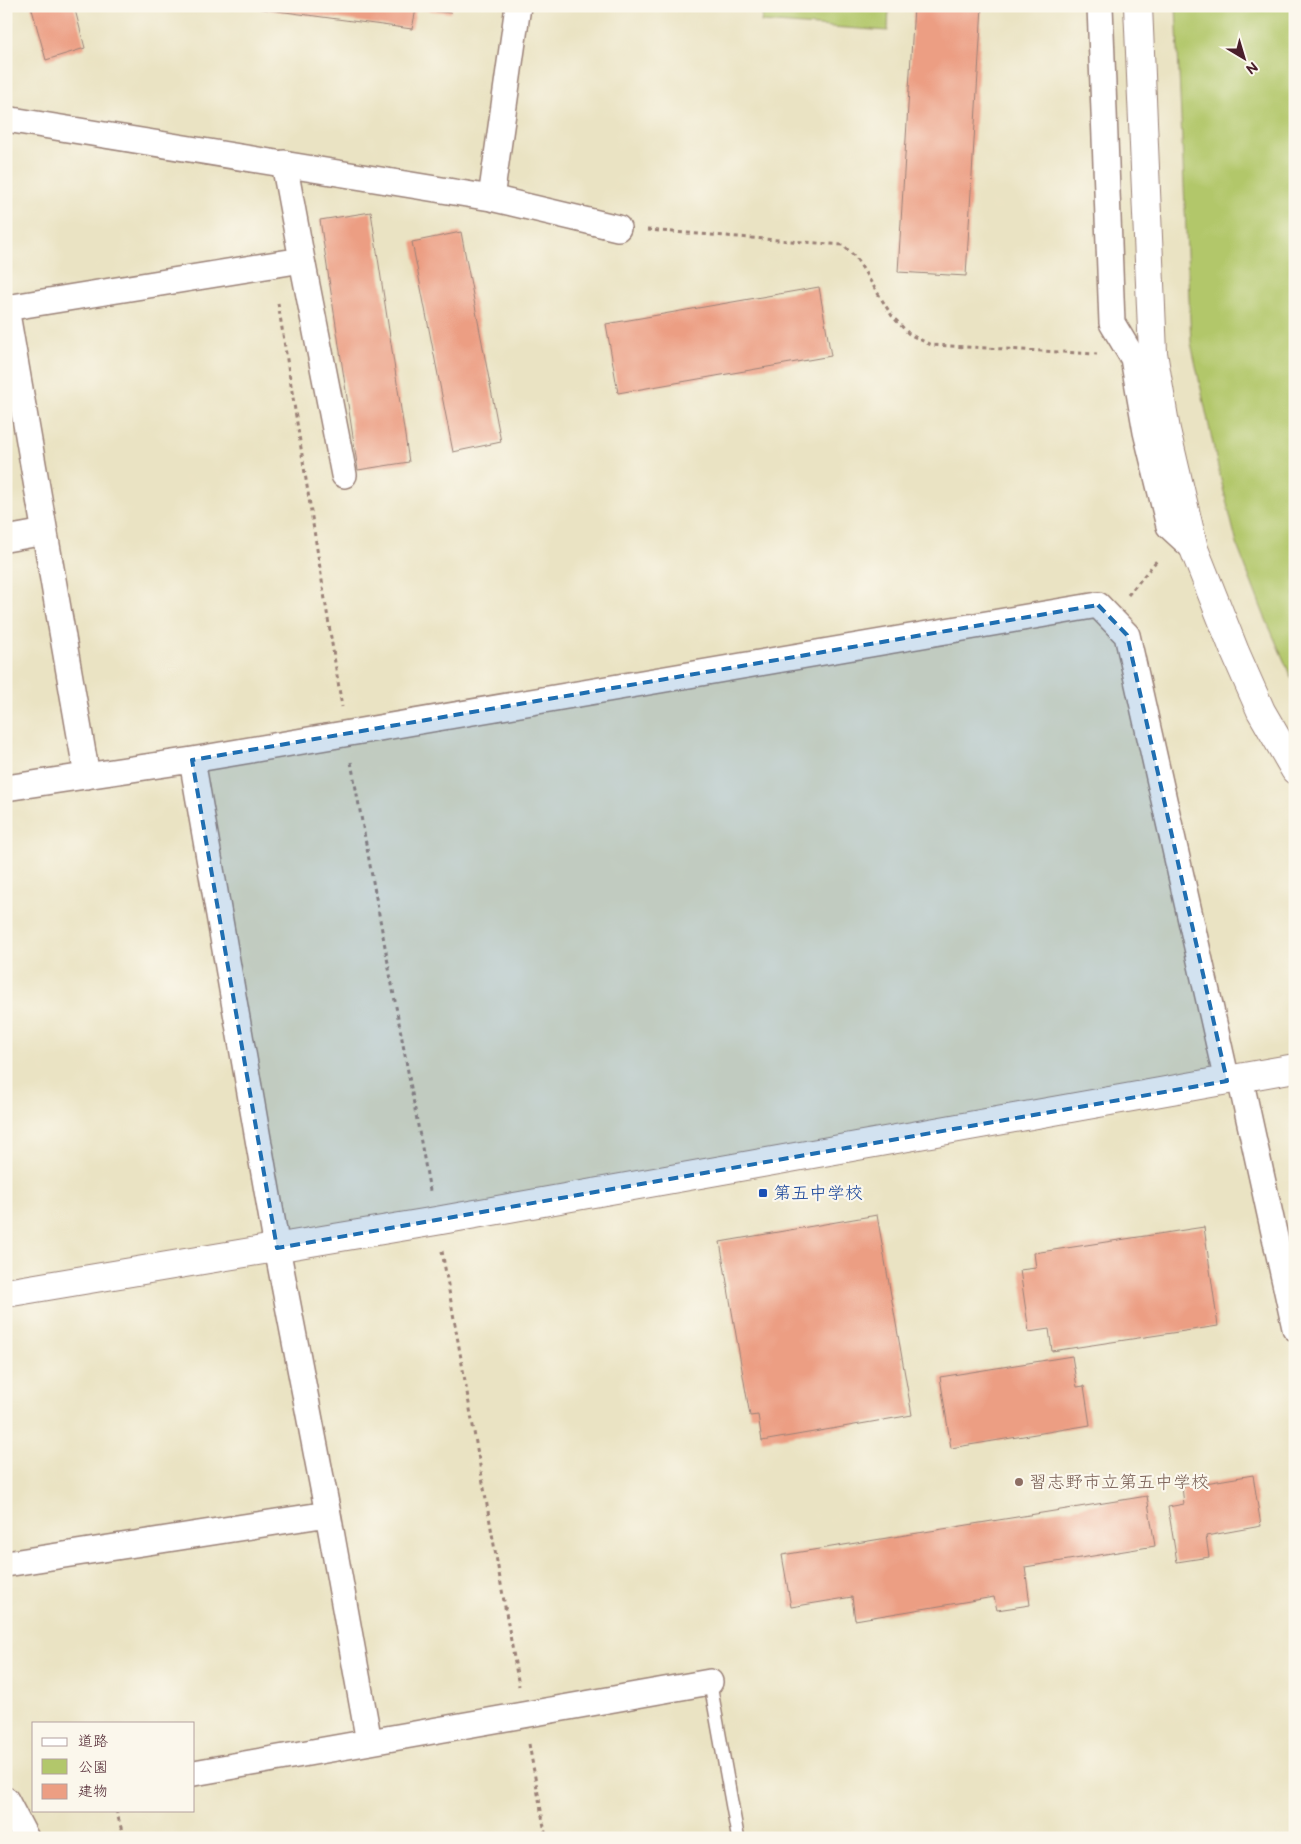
<svg xmlns="http://www.w3.org/2000/svg" width="1301" height="1844" font-family="'Balsamiq Sans','Klee One',sans-serif">
  <rect width="100%" height="100%" fill="#fbf7ec"/>
  <filter id="ink" filterUnits="userSpaceOnUse"><feTurbulence type="fractalNoise" baseFrequency=".02" numOctaves="2"/><feDisplacementMap in="SourceGraphic" scale="10" xChannelSelector="R" yChannelSelector="G"/><feConvolveMatrix kernelMatrix="1 2 1 2 8 2 1 2 1" color-interpolation-filters="sRGB"/></filter>
  <filter id="wash" filterUnits="userSpaceOnUse"><feTurbulence type="fractalNoise" baseFrequency=".0096" numOctaves="4" result="noise"/><feDisplacementMap in="SourceGraphic" scale="20" xChannelSelector="R" yChannelSelector="G"/><feGaussianBlur stdDeviation="1.12" result="paint"/><feColorMatrix in="noise" values="0 0 0 0 0 0 0 0 0 0 0 0 0 0 0 0 0 1.4 0 .05"/><feComposite in="paint" operator="in"/></filter>
  <g filter="url(#wash)">
    <rect width="100%" height="100%" fill="#eae3c3"/>
    <path fill="#b2c76b" stroke="#7e734b" d="M764 6H889L888 31 761 22Z
      M1176 6H1295V686L1264 615 1238 548 1219 472 1191 343Z"/>
    <g id="blocks">
      <path fill="#ec9e83" d="M31 6H74L85 48 46 60Z
        M255 6H452L451 13 416 9 412 29 255 8Z
        M914 6H982L966 276 898 272Z
        M371 212 409 462 358 470 320 220Z
        M461 232 501 442 453 452 412 242Z
        M819 287 831 356 618 393 606 324Z
        M877 1215 912 1415 762 1441 758 1415 750 1416 720 1242Z
        M1204 1227 1218 1326 1052 1351 1049 1329 1029 1332 1020 1270 1036 1268 1034 1253Z
        M1072 1356 1077 1387 1084 1386 1090 1425 951 1448 940 1377Z
        M1253 1475 1261 1526 1206 1536 1209 1557 1177 1562 1168 1507 1184 1504 1182 1487Z
        M1147 1496 1155 1546 1025 1567 1030 1605 997 1610 994 1597 855 1620 852 1597 791 1607 782 1555Z"/>
    </g>
  </g>
  <g filter="url(#ink)">
    <use href="#blocks" fill-opacity="0" stroke="#9a8177" stroke-width="1"/>
    <g fill="none" stroke-linecap="round" stroke-linejoin="round">
      <defs>
        <path id="service" d="M710 1682 738 1838"/>
        <path id="minor" d="M1100 6 1112 323 1133 358 1146 432 1169 526 1194 549
          M6 119 491 198 518 6
          M491 198 618 228
          M302 260 344 475
          M6 539 45 532
          M192 760 277 1248 328 1514 369 1742
          M87 776 6 308 302 260 284 163
          M6 788 192 760 1098 605 1127 635 1227 1081
          M1240 1078 1295 1328
          M6 1564 328 1514
          M194 1773 710 1682
          M6 1800 26 1838"/>
        <path id="tertiary" d="M1138 6 1153 353 1166 430 1194 549 1235 652 1261 711 1295 770
          M6 1293 436 1221 1295 1068"/>
      </defs>
      <use href="#service" stroke="#9a8177" stroke-width="15"/>
      <use href="#minor" stroke="#9a8177" stroke-width="28"/>
      <use href="#tertiary" stroke="#9a8177" stroke-width="30"/>
      <path stroke="#9a8177" stroke-width="3" stroke-dasharray="4 4" stroke-linecap="butt" d="M647 230 843 245 856 258 892 316 909 334 931 345 1097 354
        M278 303 342 707
        M1128 595 1158 559
        M351 762 430 1191
        M442 1251 519 1686
        M529 1744 546 1838
        M116 1810 124 1838"/>
      <use href="#service" stroke="#fff" stroke-width="12"/>
      <use href="#minor" stroke="#fff" stroke-width="25"/>
      <use href="#tertiary" stroke="#fff" stroke-width="28"/>
    </g>
  </g>
  <path fill="#1f6fb2" fill-opacity="0.2" stroke="#1f6fb2" stroke-width="4" stroke-dasharray="10 6" stroke-linejoin="round" d="M1098 605 1127 635 1227 1081 277 1248 192 760Z"/>
  <rect fill="#1a4fb4" stroke="#fbf7ec" stroke-width="2" x="758" y="1188" width="10" height="10" rx="2.5"/>
  <circle fill="#8d6e63" stroke="#fbf7ec" stroke-width="2" cx="1019" cy="1482" r="5"/>
  <g text-anchor="middle" stroke-width="4.5" stroke-linejoin="round" paint-order="stroke">
    <g font-size="18" fill="#164399" stroke="#fbf7ec" text-anchor="start">
      <text x="773" y="1199">第五中学校</text>
    </g>
    <g font-size="18" fill="#785e54" stroke="#fbf7ec" text-anchor="start">
      <text x="1029" y="1488">習志野市立第五中学校</text>
    </g>
  </g>
  <rect width="1301" height="1844" fill="none" stroke="#fbf7ec" stroke-width="25"/>
  <rect x="32" y="1722" width="162" height="90" fill="#fbf7ec" stroke="#b4a19f"/>
  <rect x="42" y="1738" width="25" height="8" fill="#ffffff" stroke="#b4a19f"/>
  <text x="78" y="1746" font-size="15" fill="#4a1f2b">道路</text>
  <rect x="42" y="1759" width="25" height="15" fill="#b2c76b" stroke="#b4a19f"/>
  <text x="78" y="1772" font-size="15" fill="#4a1f2b">公園</text>
  <rect x="42" y="1784" width="25" height="15" fill="#ec9e83" stroke="#b4a19f"/>
  <text x="78" y="1796" font-size="15" fill="#4a1f2b">建物</text>
  <g transform="translate(1244 58) rotate(142)" stroke="#fbf7ec" stroke-width="4" paint-order="stroke">
  <path d="M0-4L9 19L0 12L-9 19Z" fill="#4a1f2b"/>
  <text y="-8" font-size="14" font-weight="bold" text-anchor="middle" fill="#4a1f2b">N</text>
  </g>
</svg>
